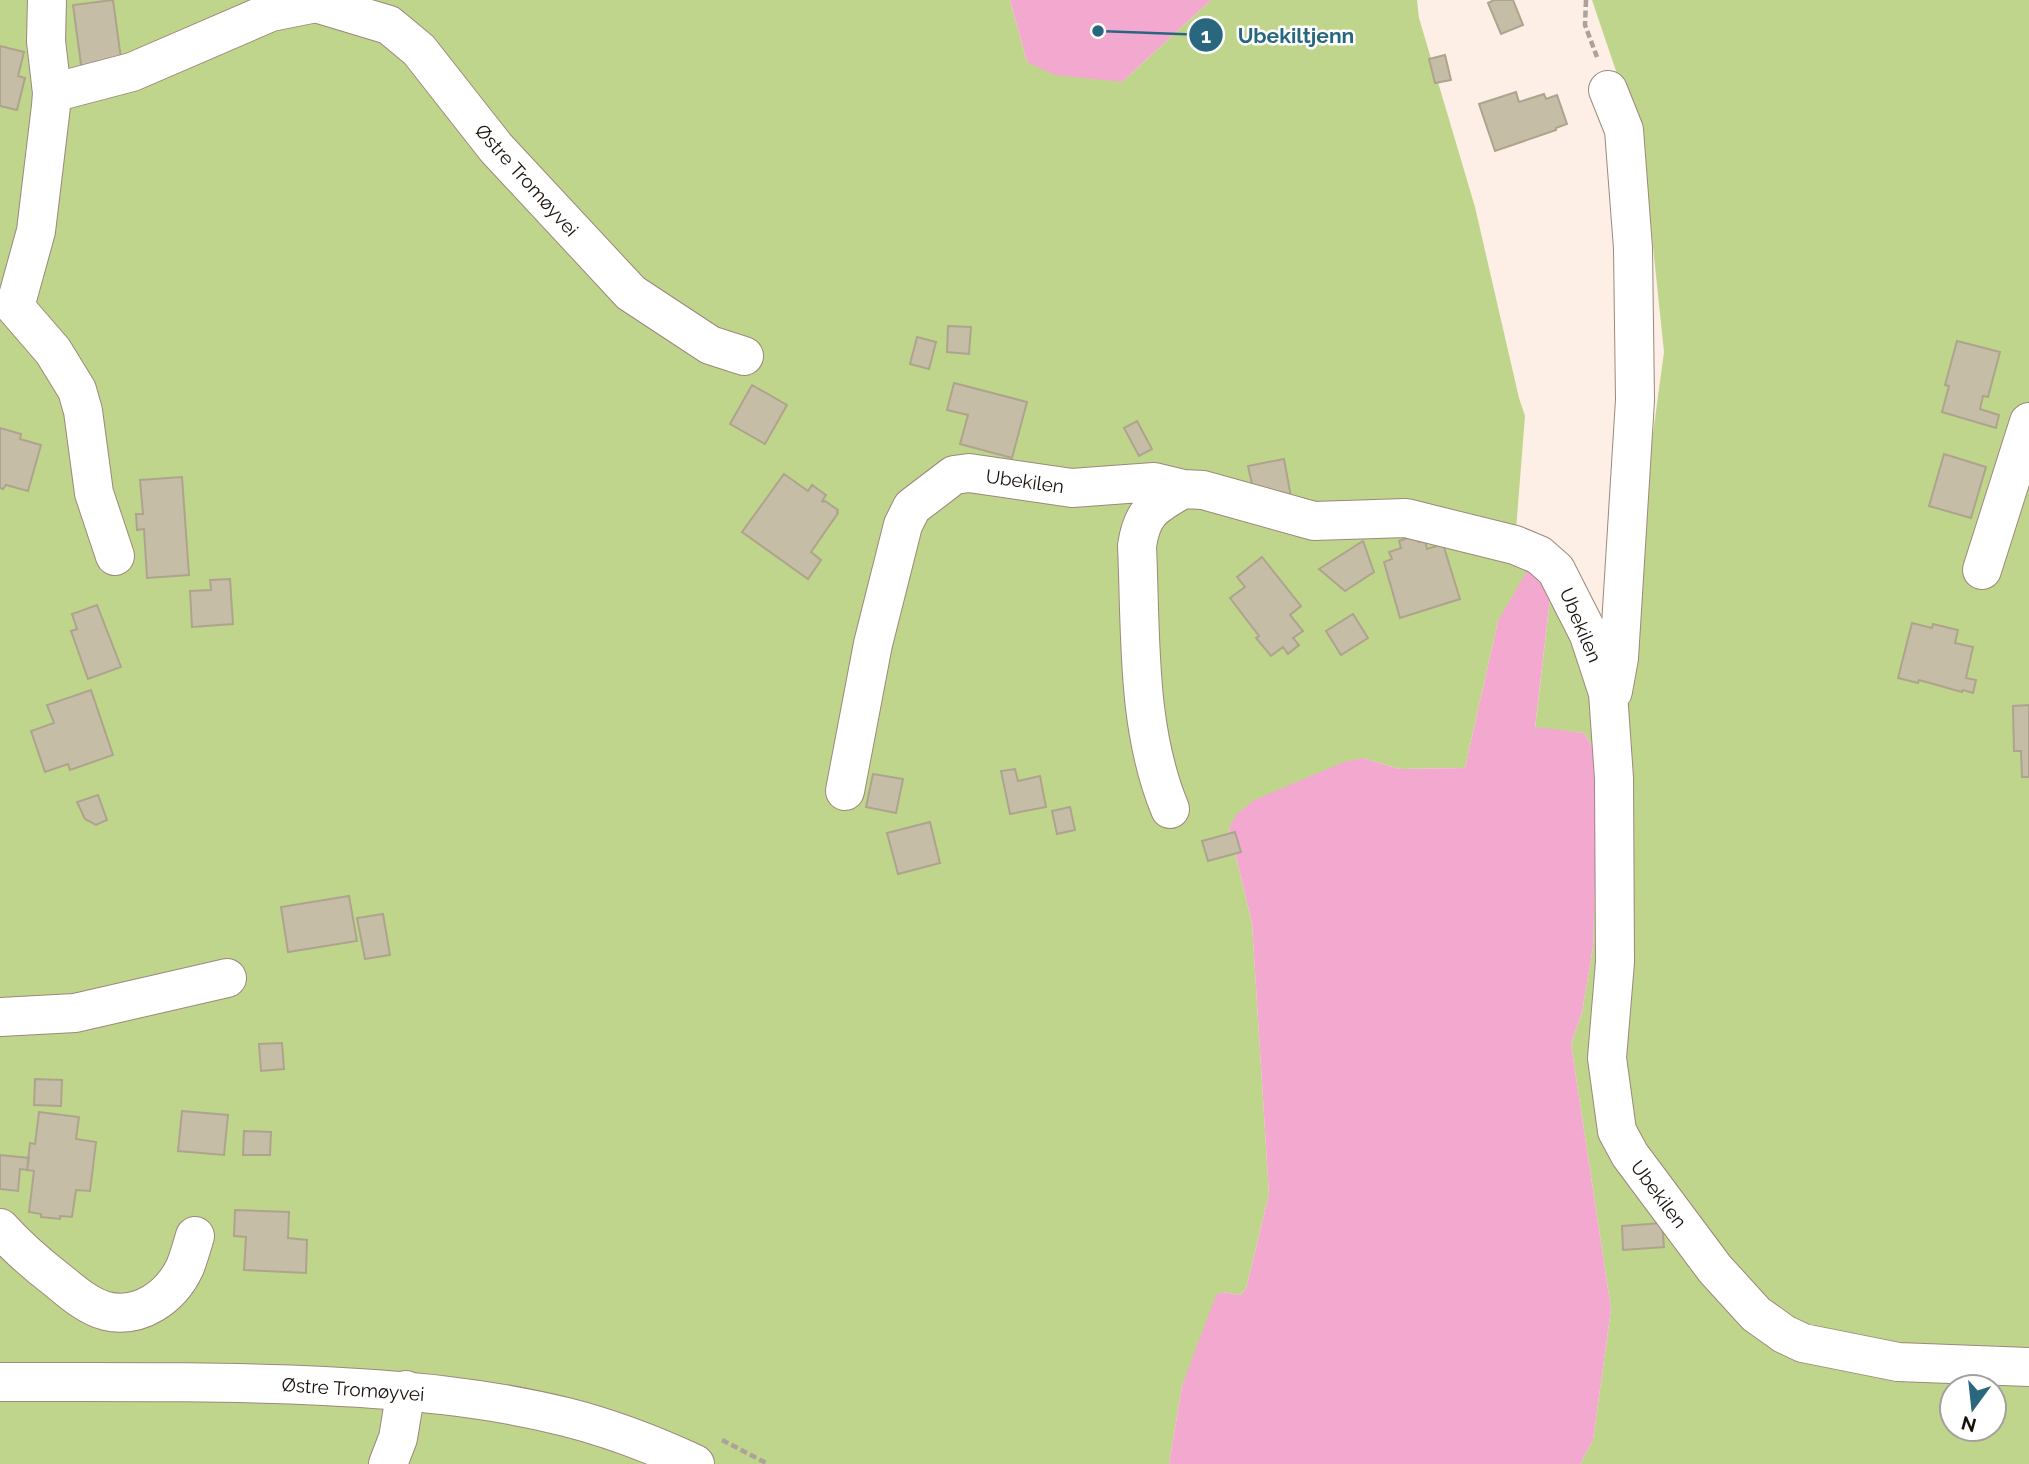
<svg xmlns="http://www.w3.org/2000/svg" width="2029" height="1464" font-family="Raleway,sans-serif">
  <rect width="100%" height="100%" fill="#fdefe5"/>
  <path fill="#bfd58c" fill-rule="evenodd" d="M0 0H1010L1027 62 1122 82 1211 0H1417L1419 18 1475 207 1519 398 1525 416 1516 530 1596 646 1637 551 1664 352 1643 151 1592 0H2029V1464H1580L1593 1440 1611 1309 1571 1044 1582 1012 1593 947 1599 758 1584 733 1535 728 1550 599 1498 621 1465 768 1399 769 1363 758 1229 828 1252 923 1269 1194 1246 1289 1240 1295 1222 1292 1182 1386 1169 1464H0ZM1952 1387H1994V1429H1952Z"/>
  <path fill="#f3a8d0" d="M1010 0H1211L1122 82 1055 75 1027 62Z
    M1527 571 1540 582 1550 599 1535 727 1584 733 1599 758 1593 947 1582 1012 1571 1044 1611 1309 1593 1440 1580 1464H1169L1182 1386 1216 1295 1222 1292 1240 1295 1246 1289 1269 1194 1252 923 1229 828 1236 815 1254 800 1344 762 1363 758 1399 769 1465 768 1498 621Z"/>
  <path fill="#c6bda6" stroke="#aea48e" stroke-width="2" d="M113 0 122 66 82 72 73 5Z
    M1494 0H1513L1523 25 1501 34 1488 3Z
    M0 46 24 52 18 76 25 78 17 110 0 106Z
    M1445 55 1451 80 1435 83 1429 59Z
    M1516 92 1519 102 1544 94 1546 99 1557 95 1567 124 1556 128V130L1495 151 1479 104Z
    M948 326 971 327 969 354 947 352Z
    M917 337 936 342 929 369 910 364Z
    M1957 341 2000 352 1988 397 1983 396 1980 409 1999 415 1996 428 1942 412 1949 386 1945 385Z
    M954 383 1027 402 1012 458 960 444 968 415 947 410Z
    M752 385 787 405 765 444 730 424Z
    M1137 421 1152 449 1139 456 1124 428Z
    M0 428 21 434 20 439 41 445 28 491 6 485 3 489 0 488Z
    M1944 454 1986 467 1971 518 1929 506Z
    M1284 459 1291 497 1256 503 1248 466Z
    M784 474 808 491 812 485 826 495 822 501 823 502 825 501 838 510 837 512 838 513 811 552 821 560 808 579 742 532Z
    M182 477 189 575 147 578 144 529 137 530 136 514H143L140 480Z
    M1416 535 1419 542 1425 540 1427 549 1443 544 1460 599 1400 618 1384 562 1392 559 1389 552 1401 548 1399 541Z
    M1363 541 1374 572 1345 591 1319 569Z
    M1262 557 1301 606 1290 615 1303 631 1293 638 1299 645 1288 654 1283 647 1271 656 1256 638 1259 636 1230 598 1245 587 1237 577Z
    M230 579 233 624 192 627 190 591 211 590 210 580Z
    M97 605 121 667 88 679 71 631 77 629 72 614Z
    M1353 614 1368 638 1341 655 1326 631Z
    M1912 623 1932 628 1933 624 1958 630 1955 643 1973 647 1966 678 1976 680 1973 693 1963 690 1962 692 1919 680 1918 683 1898 678Z
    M91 690 113 755 70 770 68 764 45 772 31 731 54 723 47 705Z
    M2029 705V777H2022L2021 751H2014L2013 706Z
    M1015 769 1018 781 1040 776 1046 807 1010 814 1001 771Z
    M873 774 903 779 896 813 866 807Z
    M98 795 107 820 96 825 85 819 77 802Z
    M1070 807 1075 830 1057 834 1052 811Z
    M930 822 940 863 898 874 887 833Z
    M1235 832 1241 852 1208 861 1202 841Z
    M349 896 357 941 288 952 281 907Z
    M383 914 390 955 365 959 357 918Z
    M282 1043 284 1069 261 1071 259 1044Z
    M35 1079 62 1080 61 1106 34 1105Z
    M182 1111 228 1115 224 1155 178 1151Z
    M39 1112 79 1117 76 1139 96 1142 90 1191 76 1190 72 1217 60 1216V1219L41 1217V1214L29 1212 34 1171 27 1170 30 1143 35 1144Z
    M244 1131 271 1132 270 1155H243Z
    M0 1155 29 1158 27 1170 20 1169 18 1191 0 1189Z
    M235 1210 289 1212 288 1238 307 1240 306 1273 244 1270 246 1237 234 1236Z
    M1662 1223 1664 1247 1623 1250 1622 1226Z"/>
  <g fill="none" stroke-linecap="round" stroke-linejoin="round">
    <defs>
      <path id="minor" d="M47 0 46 41 52 93 51 106 36 231 15 307 53 351 77 390 83 411 94 493 115 556
        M316 3 389 25 419 50 496 148 631 293 710 345 744 356
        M1608 90 1624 130 1633 248 1635 400 1619 658 1613 691 1610 692
        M52 93 132 72 271 12 316 3H342
        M1982 570 2029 422
        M845 791 873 644 903 525 912 507 954 475 969 473 1072 488 1154 482 1183 489 1203 490 1314 521 1406 518 1515 545 1539 555 1556 570 1589 635 1608 693 1614 778 1615 962 1607 1058 1617 1131 1630 1155 1715 1269 1756 1314 1784 1334 1803 1343 1898 1362 2029 1367
        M1170 809C1136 727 1141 633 1137 546 1142 511 1154 506 1183 489
        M0 1017 75 1013 227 978
        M0 1228C18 1248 34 1262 56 1279 71 1291 87 1306 106 1311 140 1319 171 1297 185 1267 189 1257 192 1246 195 1236
        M388 1464 398 1438 406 1390"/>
      <path id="major" d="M0 1382C108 1382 216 1381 324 1386 405 1390 486 1397 566 1417 610 1428 654 1445 695 1464"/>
    </defs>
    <use href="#minor" stroke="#9d887a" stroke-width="40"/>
    <use href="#major" stroke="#9d887a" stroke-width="40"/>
    <path stroke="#ada199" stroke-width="4.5" stroke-dasharray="7 3.5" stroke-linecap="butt" d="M1586 0 1585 25 1597 57
      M722 1440 768 1464"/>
    <use href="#minor" stroke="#fff" stroke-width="38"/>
    <use href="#major" stroke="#fff" stroke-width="38"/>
  </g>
  <g text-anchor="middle" stroke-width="5" stroke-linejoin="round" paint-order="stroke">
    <g font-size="19" fill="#19110c" stroke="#fff">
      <text transform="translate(527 180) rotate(48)" y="7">Østre Tromøyvei</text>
      <text transform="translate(1025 481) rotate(8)" y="7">Ubekilen</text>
      <text transform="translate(1581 625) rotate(67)" y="7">Ubekilen</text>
      <text transform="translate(1659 1194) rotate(53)" y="7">Ubekilen</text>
      <text transform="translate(353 1389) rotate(4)" y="7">Østre Tromøyvei</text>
    </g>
  </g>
  <path fill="none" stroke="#28677d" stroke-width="2.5" d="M1098 31L1206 35"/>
  <g fill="#28677d" stroke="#fff" stroke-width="2.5">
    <circle cx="1098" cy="31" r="7"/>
    <circle cx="1206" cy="35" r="18"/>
  </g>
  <g font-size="21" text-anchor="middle" font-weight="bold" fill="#fff">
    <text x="1206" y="43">1</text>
  </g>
  <g font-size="21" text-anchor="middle" font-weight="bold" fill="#28677d" stroke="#fff" stroke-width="5" stroke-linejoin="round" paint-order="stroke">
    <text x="1296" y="43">Ubekiltjenn</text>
  </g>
  <g transform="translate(1973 1408) rotate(195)"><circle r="33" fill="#ffffff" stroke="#a3a09e" stroke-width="2"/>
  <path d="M0-5L12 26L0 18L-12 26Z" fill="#28677d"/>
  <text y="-10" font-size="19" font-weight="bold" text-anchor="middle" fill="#19110c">N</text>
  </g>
</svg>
